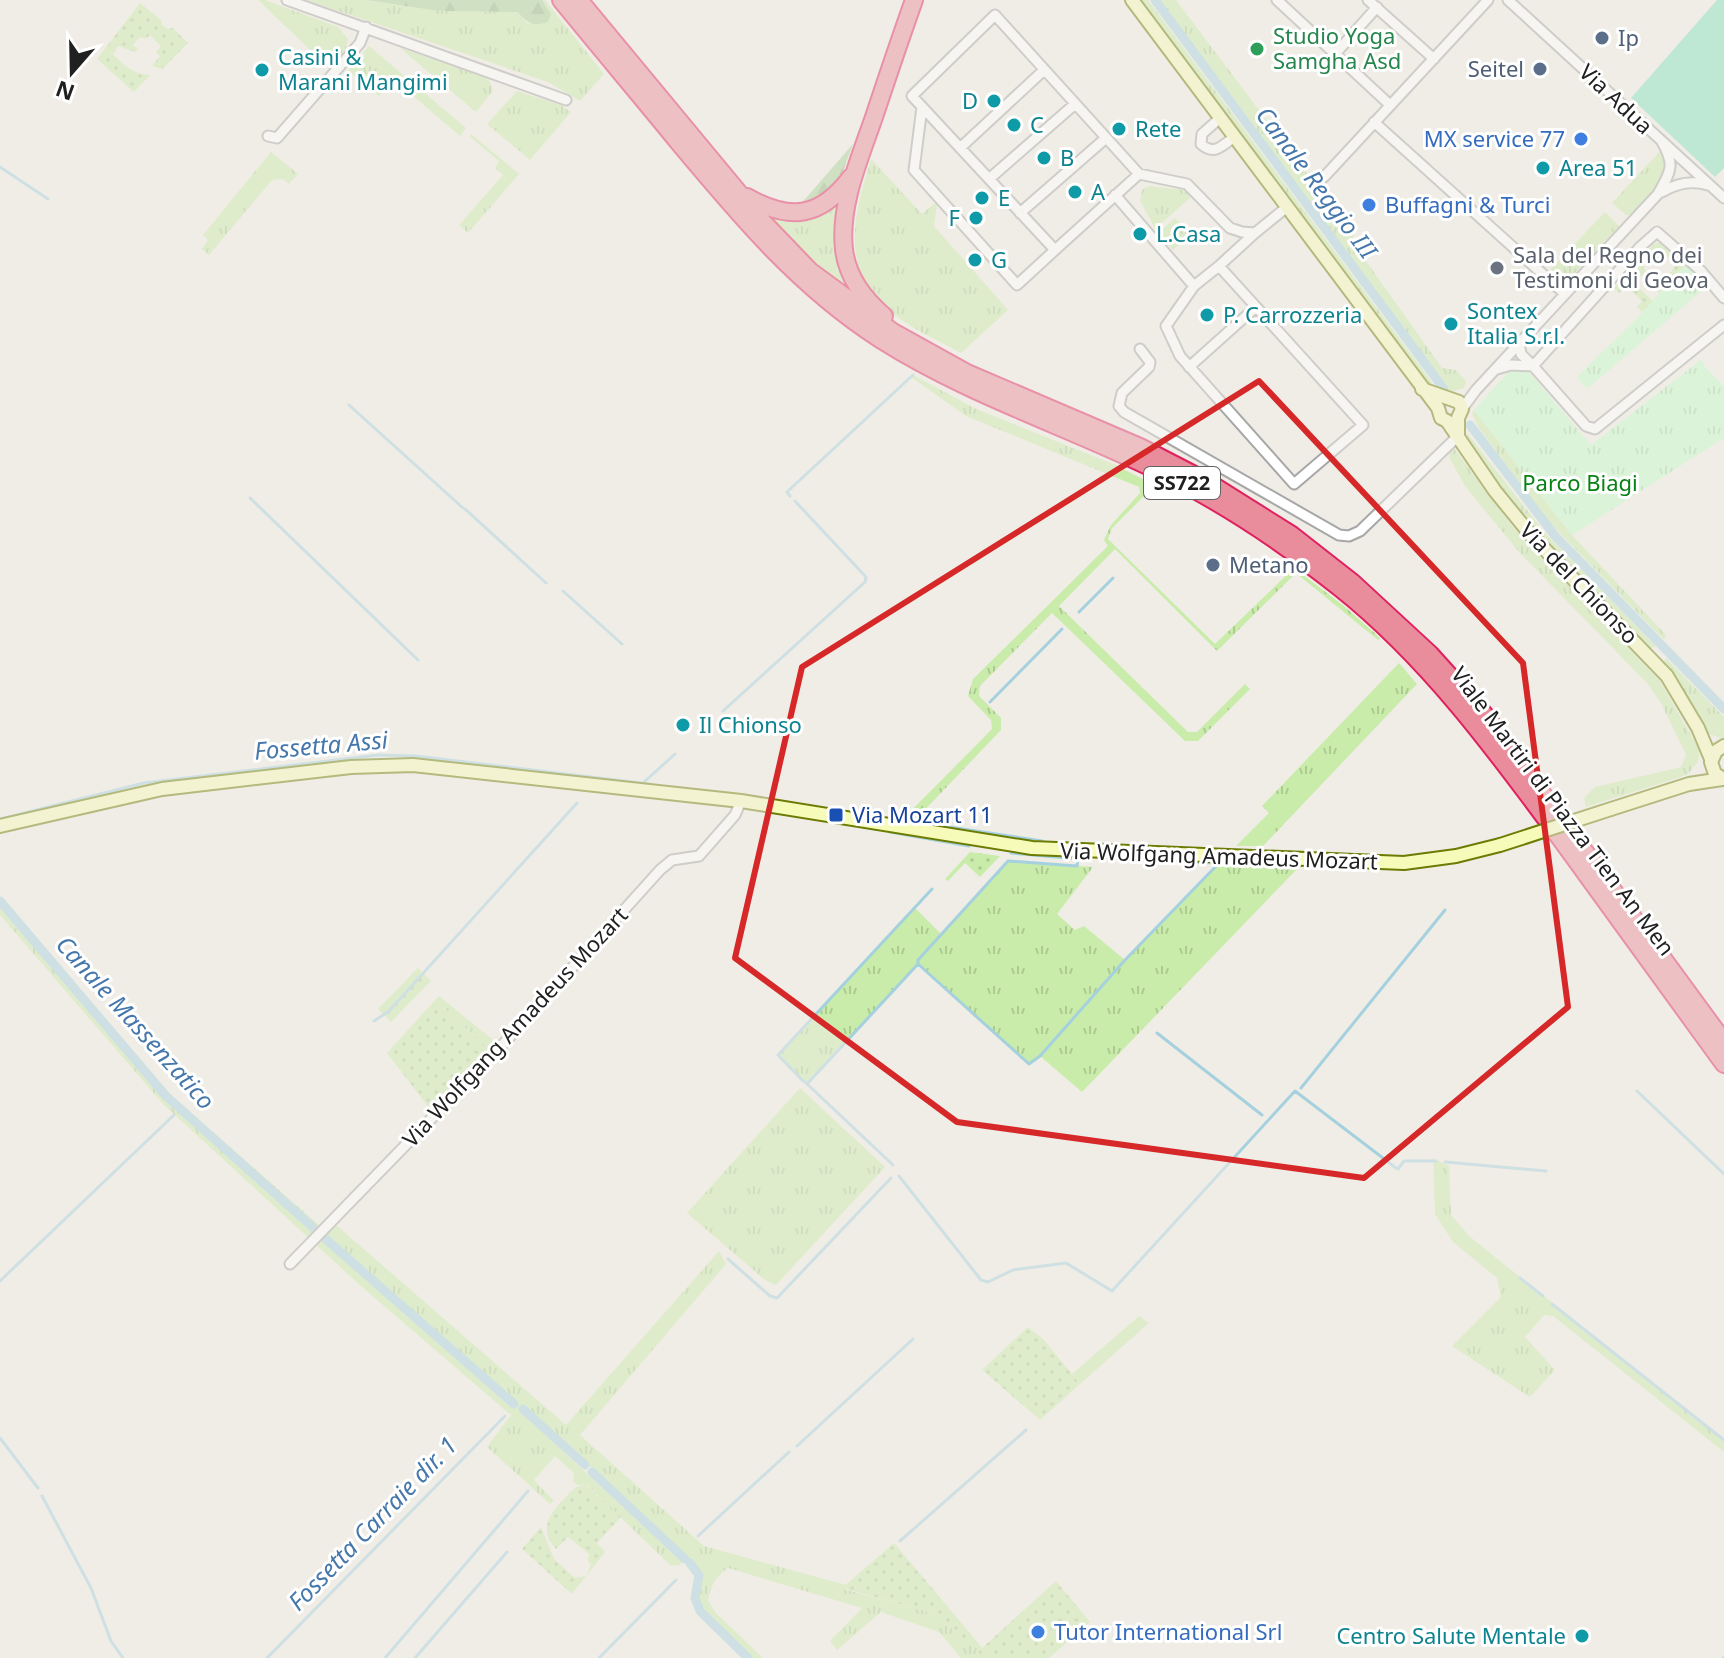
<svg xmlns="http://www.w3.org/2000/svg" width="1724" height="1658" font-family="'Noto Sans',sans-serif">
  <defs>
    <pattern id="grass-tufts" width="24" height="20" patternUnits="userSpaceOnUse" patternTransform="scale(2)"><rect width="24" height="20" fill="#c9ecaa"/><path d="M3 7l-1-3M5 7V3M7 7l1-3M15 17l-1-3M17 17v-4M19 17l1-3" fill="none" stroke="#acca92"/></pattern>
    <pattern id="forest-firs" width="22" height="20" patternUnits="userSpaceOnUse" patternTransform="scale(2)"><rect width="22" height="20" fill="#a9d199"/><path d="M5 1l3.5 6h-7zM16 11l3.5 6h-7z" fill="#91b384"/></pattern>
    <pattern id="park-tufts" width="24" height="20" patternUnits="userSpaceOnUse" patternTransform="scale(2)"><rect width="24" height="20" fill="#c2fbc8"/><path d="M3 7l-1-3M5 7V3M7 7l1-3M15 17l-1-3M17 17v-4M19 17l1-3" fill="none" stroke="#a6d7ac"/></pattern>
    <pattern id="garden-dots" width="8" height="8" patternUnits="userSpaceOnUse" patternTransform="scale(2)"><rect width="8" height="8" fill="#c9ecaa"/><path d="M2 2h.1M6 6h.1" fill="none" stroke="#acca92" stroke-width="1.8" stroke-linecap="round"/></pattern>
  </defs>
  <rect width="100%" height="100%" fill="#f0ede6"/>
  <path fill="url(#grass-tufts)" d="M258 0H265L338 27 348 39 346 48 330 69Z
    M306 0H366L438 11 517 12 528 24 551 14 542 0H545L604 74 580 101 548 82Z
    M1136 0H1148L1431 381 1432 388 1424 386Z
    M1159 0H1176L1354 236 1351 240 1442 368 1456 370 1466 381 1464 388 1453 391 1447 389 1445 383Z
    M369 46 466 128 460 136 393 79 379 96 348 71Z
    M400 48 483 76 489 80 493 91 476 112Z
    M517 91 561 105 571 112 530 160 487 124Z
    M471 134 519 174 468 233 459 225 503 175 495 168 499 161 469 136Z
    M1661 150 1667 168 1658 186 1631 215H1626L1612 203Z
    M271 152 298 174 289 184 283 179 272 180 209 255 202 249 208 240 203 235Z
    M871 159 922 214 935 203 937 205 934 226 1008 310 961 353C938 340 911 329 891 312 838 270 854 214 871 159Z
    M1149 186 1184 190 1191 197 1155 229 1140 200 1142 190Z
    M845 194 856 296 799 249 758 209 779 217Z
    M1605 212 1619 226 1574 274 1560 276 1548 272Z
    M1175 218 1191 234 1173 250 1158 233Z
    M913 375 974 408 1113 464 1151 483 1159 481 1112 528 1108 539 1215 644 1294 568 1344 606 1380 638 1378 640 1296 573 1217 651 1115 549 1059 606 1188 732H1197L1245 684 1250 689 1198 741H1185L1052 613 980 686 979 696 1001 718V730L916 819 905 817 992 729 991 720 968 696 973 679 1108 546 1104 540 1111 525 1140 493 1139 487 966 416 911 377Z
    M1474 410 1572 535 1666 635 1664 640 1545 518 1477 425 1472 413Z
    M1467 433 1545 533 1656 646 1647 650 1532 530 1465 443Z
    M1453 447 1512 526 1660 681 1700 751 1698 762 1687 775 1586 807 1584 798 1595 787 1681 767 1686 755 1661 703 1647 683 1518 551 1465 486 1449 457Z
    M1666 658 1724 717V739L1709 734 1703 728 1662 665Z
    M1399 663 1417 684 1263 846H1236L1269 813 1262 806Z
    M1008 861 1093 867 1057 914 1075 930 1084 926 1125 960 1217 865 1300 866 1082 1092 1040 1056 1029 1064 918 964 807 1084 780 1059 778 1055 915 908 941 934Z
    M644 882 651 888 335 1224 566 1425 719 1251 726 1264 580 1435 704 1546 846 1585 843 1589 940 1615 966 1644 975 1639 982 1648 978 1653 983 1658H961L939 1632 881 1612 837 1650 830 1641 862 1608 728 1568C715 1577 711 1585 708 1600L715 1612 763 1658H753L701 1609C692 1580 717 1583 686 1559L685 1554 530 1411 524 1410 525 1416 677 1557 685 1560C682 1565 675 1567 670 1565L586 1484 577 1485 573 1481 574 1473 555 1456 534 1480 554 1501 550 1504 487 1447 511 1415 362 1287 163 1104 0 915V896L170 1094 319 1225 433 1113 491 1051 435 1000 439 996 498 1044Z
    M800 1088 885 1167 776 1285 765 1280 687 1213Z
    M1433 1158 1449 1166 1451 1215 1470 1237 1724 1440V1452L1553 1316 1544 1315 1525 1337 1555 1370 1530 1397 1452 1346 1501 1297 1497 1278 1453 1242 1435 1214Z
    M1139 1316 1149 1323 1080 1384 1072 1374Z"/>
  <path fill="url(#forest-firs)" d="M366 0H542L551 14 548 22C532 27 528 23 517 12L438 11Z
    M853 144 839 182 830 193 799 206Z"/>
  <path fill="url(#park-tufts)" d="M1686 264 1706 287 1587 389 1577 377 1638 317Z
    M1702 359 1704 366 1724 386V438L1572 535 1474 410 1511 369 1528 371 1591 445Z"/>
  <path fill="url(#garden-dots)" d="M140 3 161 20 162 25 167 29 173 28 188 43 162 69 152 66 160 56 156 52 161 46 150 35 146 39 140 37 133 45 138 49 135 52 118 46 113 54C124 66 135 75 150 75L134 92 97 59Z
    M1660 242 1686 264 1674 277 1670 273 1676 265 1660 250 1653 257 1646 252 1654 244Z
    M1643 256 1649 261 1643 268 1659 283 1666 277 1671 281 1659 293 1632 267Z
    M1625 275 1653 301 1642 312 1637 307 1642 301 1626 286 1619 293 1614 288Z
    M970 852 1000 856 980 877 965 863 948 881 945 879Z
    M418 968 431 981 391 1022 378 1009Z
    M435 1000 492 1052 433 1113 387 1053Z
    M1028 1327 1044 1340 1080 1384 1040 1420 982 1370Z
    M585 1484 621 1517 597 1543 605 1552 572 1594 522 1549 541 1527 554 1559 575 1578 586 1576 591 1565 587 1559 590 1555 568 1537 556 1549C538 1530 549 1514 564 1499 571 1491 576 1486 585 1484Z
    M894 1543 975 1639 967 1645 940 1615 842 1588Z
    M1056 1581 1090 1622 1049 1658H983L978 1653 982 1648Z"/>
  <path fill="#82e1be" d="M1717 0H1724V168L1715 177 1631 98Z"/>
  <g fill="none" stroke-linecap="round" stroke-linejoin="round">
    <path stroke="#a5d1df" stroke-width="3" d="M0 167 48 199
      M349 405 463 508
      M790 496 787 492 913 375
      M250 498 418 660
      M465 509 546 583
      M563 591 622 644
      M1079 612 1113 578
      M990 702 1062 629
      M723 711 865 582 866 577 795 501
      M643 783 675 754
      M0 819 144 783 378 755 416 756 649 784
      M914 821 936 824
      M943 826 1042 841
      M890 832 969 846
      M1011 853 1078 859
      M1138 861 1301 865
      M1313 866H1334
      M918 964 1029 1064 1040 1056 1125 960 1219 863
      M374 1021 389 1011 577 803
      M1157 1033 1262 1115
      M803 1081 778 1055 932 889
      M805 1082 893 1165
      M807 1084 918 964V960L1008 861 1077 866 1078 859
      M1301 1088 1445 910
      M1637 1091 1724 1174
      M1445 1162 1546 1171
      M899 1176 981 1280 988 1282 1013 1270 1066 1263 1112 1291 1295 1091 1396 1168 1398 1169 1404 1161H1436
      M728 1259 770 1296 777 1298 891 1178
      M1520 1278 1543 1296
      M0 1281 174 1115
      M1552 1304 1724 1440
      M0 1438 38 1488
      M797 1446 913 1339
      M42 1496 91 1588 111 1641 123 1658
      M698 1536 789 1452
      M900 1541 1026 1430
      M267 1658 505 1416
      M385 1658 528 1491
      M415 1658 507 1552
      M599 1658 676 1580
      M1723 1658 1724 1657"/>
    <path stroke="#a5d1df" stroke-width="9" d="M1155 0 1444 389
      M1470 425 1555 536 1724 709
      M0 901 166 1096 317 1231
      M321 1235 514 1404
      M523 1409 585 1465
      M592 1472 685 1559
      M690 1563 699 1575 695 1598 700 1611 748 1658"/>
    <defs>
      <path id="street" d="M287 0 566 100
        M1277 0 1390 105
        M1368 0 1434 59
        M1508 0 1724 198
        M1335 54 1377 7
        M922 107 914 170 1017 285 1055 250
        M1220 118 1202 134 1201 144C1214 156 1222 146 1234 137
        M1374 122 1565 294
        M268 136 277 138 360 43 366 27
        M960 148 1044 70
        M1139 174 1055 250 912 96 995 15 1139 174 1187 184 1230 228 1242 232 1255 233 1287 207
        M1324 177 1488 0
        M989 179 1075 104
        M1662 192C1677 183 1691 180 1708 185
        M1115 195 1194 286 1166 326 1180 356 1294 484 1363 425 1219 266 1194 286
        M1020 213 1106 138
        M1219 266 1255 233
        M1724 298 1701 271 1657 232 1640 247 1533 366 1586 426 1595 429 1724 325
        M1519 343 1521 354 1533 366
        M1140 349 1150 362 1149 367 1122 393 1119 406 1124 412 1339 535 1349 536 1360 531 1457 437
        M1189 367 1256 307
        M1497 369 1511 365 1533 366
        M1462 409 1476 390 1658 194C1672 170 1675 164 1661 140
        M290 1264 497 1051 660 870 672 860 699 856 735 815 741 801"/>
      <path id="secondary" d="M1132 0 1438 408 1441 418 1447 421 1495 491 1530 534 1667 676 1698 728 1711 759
        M1422 389 1459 402 1462 409 1458 418V437
        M1724 746 1716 751 1711 762 1715 774 1724 779
        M1611 809 1689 784 1722 779
        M0 826 162 789 351 767 413 765 741 801 1032 848 1404 863 1456 856 1500 845"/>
      <path id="highway" d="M561 0C600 48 640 95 679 143 740 216 799 287 880 339 965 393 1060 424 1150 467 1218 499 1281 541 1340 588 1429 659 1496 751 1563 842 1616 916 1670 990 1724 1064
        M579 0 762 221 810 271 893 332 967 373 1140 447 1206 481 1292 535 1352 582 1430 654 1484 714 1724 1042
        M747 197C791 222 821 217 851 177
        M884 316C863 298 847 277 844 249 839 205 860 158 874 117 887 78 900 39 914 0"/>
    </defs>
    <use href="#street" stroke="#a7a7a7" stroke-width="13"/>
    <use href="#secondary" stroke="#6c7b02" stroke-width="16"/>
    <use href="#highway" stroke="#e0215f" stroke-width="20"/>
    <use href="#street" stroke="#fff" stroke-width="9"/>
    <use href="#secondary" stroke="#f7fbb9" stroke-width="12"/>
    <use href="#highway" stroke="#e98c9b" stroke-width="16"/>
    <defs>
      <path id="secondary-bridge" d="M1500 845 1611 809"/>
    </defs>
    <use href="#secondary-bridge" stroke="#6c7b02" stroke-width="16" stroke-linecap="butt"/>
    <use href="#secondary-bridge" stroke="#f7fbb9" stroke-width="12"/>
  </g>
  <path d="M0 0H1724V1658H0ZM1259 381 1523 663 1568 1007 1364 1178 957 1122 735 958 802 667Z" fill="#f0ede6" fill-opacity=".55" fill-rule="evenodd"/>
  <path fill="none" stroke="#d62828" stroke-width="6" stroke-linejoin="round" d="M1259 381 1523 663 1568 1007 1364 1178 957 1122 735 958 802 667Z"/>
  <g fill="#5c6f8a" stroke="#fff" stroke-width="3">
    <circle cx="1602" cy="38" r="8"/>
    <circle cx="1540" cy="69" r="8"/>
    <circle cx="1213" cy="565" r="8"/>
  </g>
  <circle fill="#2e9e5b" stroke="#fff" stroke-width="3" cx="1257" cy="49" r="8"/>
  <g fill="#0f9aa8" stroke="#fff" stroke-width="3">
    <circle cx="262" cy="70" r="8"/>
    <circle cx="994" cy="101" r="8"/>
    <circle cx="1014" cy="125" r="8"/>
    <circle cx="1119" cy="129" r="8"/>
    <circle cx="1044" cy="158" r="8"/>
    <circle cx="1543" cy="168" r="8"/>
    <circle cx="1075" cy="192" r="8"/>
    <circle cx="982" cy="198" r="8"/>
    <circle cx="976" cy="218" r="8"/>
    <circle cx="1140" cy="234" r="8"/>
    <circle cx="975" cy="260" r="8"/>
    <circle cx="1207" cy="315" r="8"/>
    <circle cx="1451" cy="324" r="8"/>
    <circle cx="683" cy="725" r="8"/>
    <circle cx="1582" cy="1636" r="8"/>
  </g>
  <g fill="#3f7fe0" stroke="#fff" stroke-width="3">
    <circle cx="1581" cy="139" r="8"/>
    <circle cx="1369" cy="205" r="8"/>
    <circle cx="1038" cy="1632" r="8"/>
  </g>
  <circle fill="#6b7280" stroke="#fff" stroke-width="3" cx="1497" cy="268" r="8"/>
  <rect fill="#1a4fb4" stroke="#fff" stroke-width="3" x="828" y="807" width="16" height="16" rx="4"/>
  <g text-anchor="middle" stroke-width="6" stroke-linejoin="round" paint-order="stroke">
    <rect fill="#fff" stroke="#636363" stroke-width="2" x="1144" y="467" width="76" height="32" rx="6"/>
    <g font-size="20" font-weight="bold" fill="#202020">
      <text x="1182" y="490">SS722</text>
    </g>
    <g font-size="22" fill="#27864d" stroke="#fff" text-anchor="start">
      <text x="1273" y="44">Studio Yoga<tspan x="1273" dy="25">Samgha Asd</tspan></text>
    </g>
    <g font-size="22" fill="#4e5e75" stroke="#fff" text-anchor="start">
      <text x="1618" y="46">Ip</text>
      <text x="1524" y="77" text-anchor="end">Seitel</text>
      <text x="1229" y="573">Metano</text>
    </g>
    <g font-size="22" fill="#0d838f" stroke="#fff" text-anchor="start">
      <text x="278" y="65">Casini &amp;<tspan x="278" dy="25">Marani Mangimi</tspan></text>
      <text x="978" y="109" text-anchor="end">D</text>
      <text x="1030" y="133">C</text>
      <text x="1135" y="137">Rete</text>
      <text x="1060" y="166">B</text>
      <text x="1559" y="176">Area 51</text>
      <text x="1091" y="200">A</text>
      <text x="998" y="206">E</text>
      <text x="960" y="226" text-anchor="end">F</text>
      <text x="1156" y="242">L.Casa</text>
      <text x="991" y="268">G</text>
      <text x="1467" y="319">Sontex<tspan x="1467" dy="25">Italia S.r.l.</tspan></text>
      <text x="1223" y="323">P. Carrozzeria</text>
      <text x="699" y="733">Il Chionso</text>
      <text x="1566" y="1644" text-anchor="end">Centro Salute Mentale</text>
    </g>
    <g font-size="22" fill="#202020" stroke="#fff">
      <text transform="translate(1616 99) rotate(43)" y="8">Via Adua</text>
      <text transform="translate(1579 583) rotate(46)" y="8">Via del Chionso</text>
      <text transform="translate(1563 811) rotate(53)" y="8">Viale Martiri di Piazza Tien An Men</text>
      <text transform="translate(1219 856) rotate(2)" y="8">Via Wolfgang Amadeus Mozart</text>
      <text transform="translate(515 1027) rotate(-47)" y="8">Via Wolfgang Amadeus Mozart</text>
    </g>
    <g font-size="22" fill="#366cbe" stroke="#fff" text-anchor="start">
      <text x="1565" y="147" text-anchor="end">MX service 77</text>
      <text x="1385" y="213">Buffagni &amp; Turci</text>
      <text x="1054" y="1640">Tutor International Srl</text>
    </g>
    <g font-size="22" fill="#5b616d" stroke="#fff" text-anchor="start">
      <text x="1513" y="263">Sala del Regno dei<tspan x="1513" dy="25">Testimoni di Geova</tspan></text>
    </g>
    <g font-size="22" fill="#098215" stroke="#fff">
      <text x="1580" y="491">Parco Biagi</text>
    </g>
    <g font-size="22" fill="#164399" stroke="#fff" text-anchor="start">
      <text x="852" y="823">Via Mozart 11</text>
    </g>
    <g font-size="24" font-style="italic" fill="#4677ab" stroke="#fff">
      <text transform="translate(1316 183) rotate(53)" y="8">Canale Reggio III</text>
      <text transform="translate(321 746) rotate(-5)" y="8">Fossetta Assi</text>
      <text transform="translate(135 1023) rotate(48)" y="8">Canale Massenzatico</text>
      <text transform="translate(373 1524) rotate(-46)" y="8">Fossetta Carraie dir. 1</text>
    </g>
  </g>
  <g transform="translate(72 72) rotate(200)" stroke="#ffffff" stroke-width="6" paint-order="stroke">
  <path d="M0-6L14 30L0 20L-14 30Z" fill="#202020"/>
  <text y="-12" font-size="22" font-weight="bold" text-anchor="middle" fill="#202020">N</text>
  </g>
</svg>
